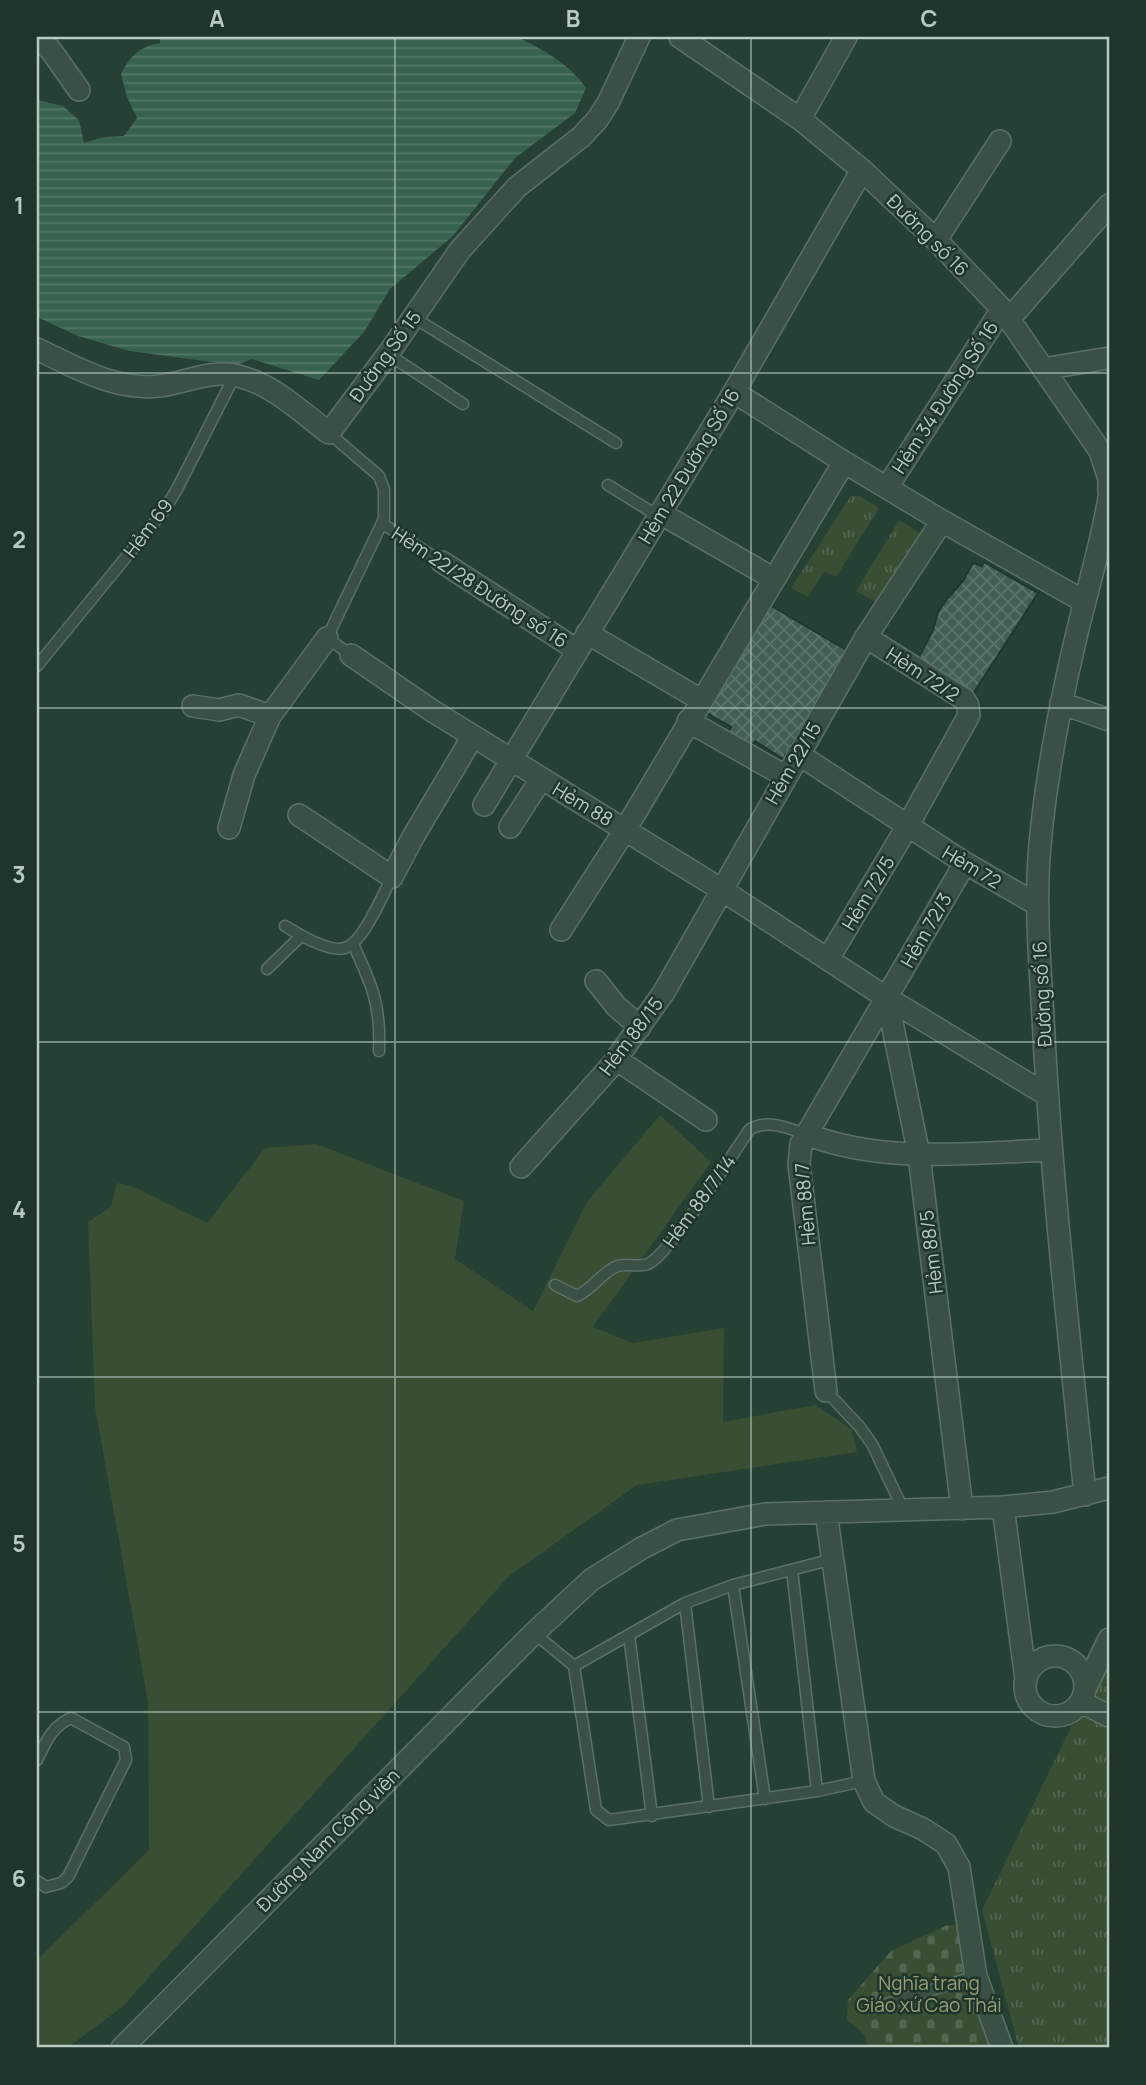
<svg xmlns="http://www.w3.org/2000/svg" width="1146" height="2085" font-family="Manrope,sans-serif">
  <defs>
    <pattern id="cemetery-stones" width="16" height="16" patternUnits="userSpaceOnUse" patternTransform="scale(1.75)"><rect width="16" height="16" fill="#394f34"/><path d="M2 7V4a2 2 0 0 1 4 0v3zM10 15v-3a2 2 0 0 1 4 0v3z" fill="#536750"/></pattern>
    <pattern id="park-tufts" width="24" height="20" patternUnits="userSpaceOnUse" patternTransform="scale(1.75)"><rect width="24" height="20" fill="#394f34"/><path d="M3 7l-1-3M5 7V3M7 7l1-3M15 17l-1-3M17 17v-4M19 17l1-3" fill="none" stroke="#536750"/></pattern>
    <pattern id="water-rules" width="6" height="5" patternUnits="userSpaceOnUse" patternTransform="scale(1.75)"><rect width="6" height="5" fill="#37634e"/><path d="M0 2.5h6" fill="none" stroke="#527866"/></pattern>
    <pattern id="building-cross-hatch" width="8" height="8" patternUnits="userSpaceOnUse" patternTransform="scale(1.75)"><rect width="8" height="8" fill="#425f51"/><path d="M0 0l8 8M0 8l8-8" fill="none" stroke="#5b7568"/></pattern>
  </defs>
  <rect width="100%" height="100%" fill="#264033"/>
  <path fill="#394f34" d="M660 1115 711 1162 593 1327 633 1343 724 1328 723 1422 815 1405 852 1430 857 1452 637 1485 508 1577 122 2007 67 2048H37V1960L149 1850 148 1702 95 1407 88 1222 111 1207 117 1183 132 1186 207 1223 265 1148 316 1144 464 1201 455 1259 533 1311 587 1202Z"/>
  <path fill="url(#cemetery-stones)" d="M965 1923 1003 2048H868L865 2035 847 2019 848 2000 891 1951 945 1926Z"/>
  <path fill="url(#park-tufts)" d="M851 496H860L879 508 836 577 825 571 808 597 791 588Z
    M899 520 926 537 876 620 867 615 875 602 856 591Z
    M1109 1649V2048H1019L982 1910Z"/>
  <path fill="url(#water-rules)" d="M160 37H522L521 39C546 51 570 65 586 88L575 113 515 158 453 236 390 289 364 332 319 380 252 359 236 365 129 351 78 336 37 317V100L63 106 79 120 84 143 103 137 124 136 137 118 127 97 121 74C130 56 139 47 160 43Z"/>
  <path fill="url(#building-cross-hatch)" stroke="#21372c" stroke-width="2" d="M984 562 1038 593 971 697 917 661 933 630 938 612 946 600 963 581 973 563 982 566Z
    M763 601 848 651 783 759 755 741 748 752 725 739 731 727 707 713Z"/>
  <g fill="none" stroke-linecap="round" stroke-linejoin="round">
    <defs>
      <path id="service" d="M413 317 616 443
        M388 354 463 404
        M329 433 379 476 384 489V519L327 638 351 655
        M608 485 658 516
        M383 524 442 562
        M37 666 163 512 176 491 235 375
        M285 926C298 934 330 953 345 948 363 943 383 894 392 877
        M353 944C372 985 381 1005 379 1051
        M267 969 301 936
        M555 1285 577 1296C592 1289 601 1274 615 1267 626 1262 637 1268 648 1264 669 1255 733 1153 750 1129 768 1119 787 1128 806 1134
        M826 1391 859 1426 872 1444 903 1509
        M792 1570 817 1791
        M733 1585 765 1799
        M685 1603 709 1807
        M534 1633 574 1666 596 1810 609 1820 817 1791 864 1781
        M629 1635 652 1816
        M574 1666 685 1603 733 1585 833 1559
        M37 1760C46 1742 51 1727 71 1718L124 1747 126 1760 68 1877 61 1883 46 1887 37 1881
        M874 2008 976 1976"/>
      <path id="minor" d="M680 37 800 119 862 170 936 240 1002 309 1100 451 1109 479V491
        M37 40 50 49 79 90
        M800 119 846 37
        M936 240 1000 141
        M1010 318 1109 205
        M37 349C75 367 115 391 159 386 185 383 212 369 238 376 273 384 301 412 329 433L388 354 460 250 517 187 581 137 597 120 608 103 639 37
        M1043 369 1109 358
        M734 392 844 462
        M888 486 1002 309
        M660 513 774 579
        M942 521 1085 602
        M442 562 577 650
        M587 633 701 700
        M351 655 431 710 722 890 887 998 1047 1095
        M1061 703 1109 720
        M193 706 219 710 239 705 270 716
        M688 721 785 776
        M798 754 965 863 1038 905
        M484 805 734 392 862 170
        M299 815 392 877 413 837 473 736
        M510 827 541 779
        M229 828 244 775 270 716 327 638
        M828 959 907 827 969 715 968 706 964 699 866 637
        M596 981 616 1006 640 1027
        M887 998 919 1155 962 1509
        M616 1059 706 1120
        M806 1134C883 1164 969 1153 1051 1150
        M521 1167 612 1065 664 992 866 637 942 521 844 462 625 830 561 930
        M826 1391 799 1164 801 1144 965 863
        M1085 1495C1070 1342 1052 1189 1044 1036 1041 973 1034 908 1040 845 1046 775 1060 705 1076 637 1087 591 1101 545 1109 498
        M1003 1507 1026 1680
        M826 1512 864 1781 874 1802 894 1816 923 1829 946 1844 959 1867 976 1976 1002 2048
        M1025 1686a30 30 0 1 1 60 0a30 30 0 1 1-60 0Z
        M1086 1687 1109 1639
        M1081 1702 1109 1716
        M122 2048 534 1633 591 1580 642 1548 677 1530 765 1514 1003 1507 1053 1502 1109 1488"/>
    </defs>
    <use href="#service" stroke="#5b7066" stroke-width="13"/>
    <use href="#minor" stroke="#5b7066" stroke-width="24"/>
    <use href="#service" stroke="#3a5045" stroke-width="10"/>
    <use href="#minor" stroke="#3a5045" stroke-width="21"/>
  </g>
  <path fill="none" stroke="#b7cac1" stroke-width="2" stroke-opacity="0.55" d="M395 37V2048M751 37V2048M37 373H1109M37 708H1109M37 1042H1109M37 1377H1109M37 1712H1109"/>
  <g text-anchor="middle" stroke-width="5" stroke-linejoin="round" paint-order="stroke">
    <g font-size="19" fill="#b7cac1" stroke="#1f352a">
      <text transform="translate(928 235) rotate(45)" y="7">Đường số 16</text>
      <text transform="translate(385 356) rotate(-54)" y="7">Đường Số 15</text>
      <text transform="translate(945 397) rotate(-57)" y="7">Hẻm 34 Đường Số 16</text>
      <text transform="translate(689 466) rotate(-59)" y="7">Hẻm 22 Đường Số 16</text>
      <text transform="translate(148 528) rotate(-53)" y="7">Hẻm 69</text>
      <text transform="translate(480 587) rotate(33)" y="7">Hẻm 22/28 Đường số 16</text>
      <text transform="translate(923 674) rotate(33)" y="7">Hẻm 72/2</text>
      <text transform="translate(793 763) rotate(-60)" y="7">Hẻm 22/15</text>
      <text transform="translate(583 804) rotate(31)" y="7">Hẻm 88</text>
      <text transform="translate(972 867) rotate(31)" y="7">Hẻm 72</text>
      <text transform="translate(868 893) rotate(-59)" y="7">Hẻm 72/5</text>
      <text transform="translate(926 930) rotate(-60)" y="7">Hẻm 72/3</text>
      <text transform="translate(1042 994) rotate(-93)" y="7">Đường số 16</text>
      <text transform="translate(631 1036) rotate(-53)" y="7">Hẻm 88/15</text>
      <text transform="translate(699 1201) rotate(-54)" y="7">Hẻm 88/7/14</text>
      <text transform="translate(805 1204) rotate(-95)" y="7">Hẻm 88/7</text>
      <text transform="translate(931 1252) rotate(-97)" y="7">Hẻm 88/5</text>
      <text transform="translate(328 1840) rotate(-45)" y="7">Đường Nam Công viên</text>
    </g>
    <g font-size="19" fill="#989f76" stroke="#1f352a">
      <text x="929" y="1990">Nghĩa trang<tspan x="929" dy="22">Giáo xứ Cao Thái</tspan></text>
    </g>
  </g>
  <rect width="1146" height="2085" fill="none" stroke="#1f352a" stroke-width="77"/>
  <rect x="38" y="38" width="1070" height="2008" fill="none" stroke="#b7cac1" stroke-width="2.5"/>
  <g font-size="23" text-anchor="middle" font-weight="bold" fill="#b7cac1">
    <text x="217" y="27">A</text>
    <text x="573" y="27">B</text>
    <text x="929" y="27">C</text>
    <text x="19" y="214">1</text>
    <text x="19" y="548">2</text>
    <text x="19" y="883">3</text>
    <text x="19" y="1218">4</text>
    <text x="19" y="1552">5</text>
    <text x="19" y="1887">6</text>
  </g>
</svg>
